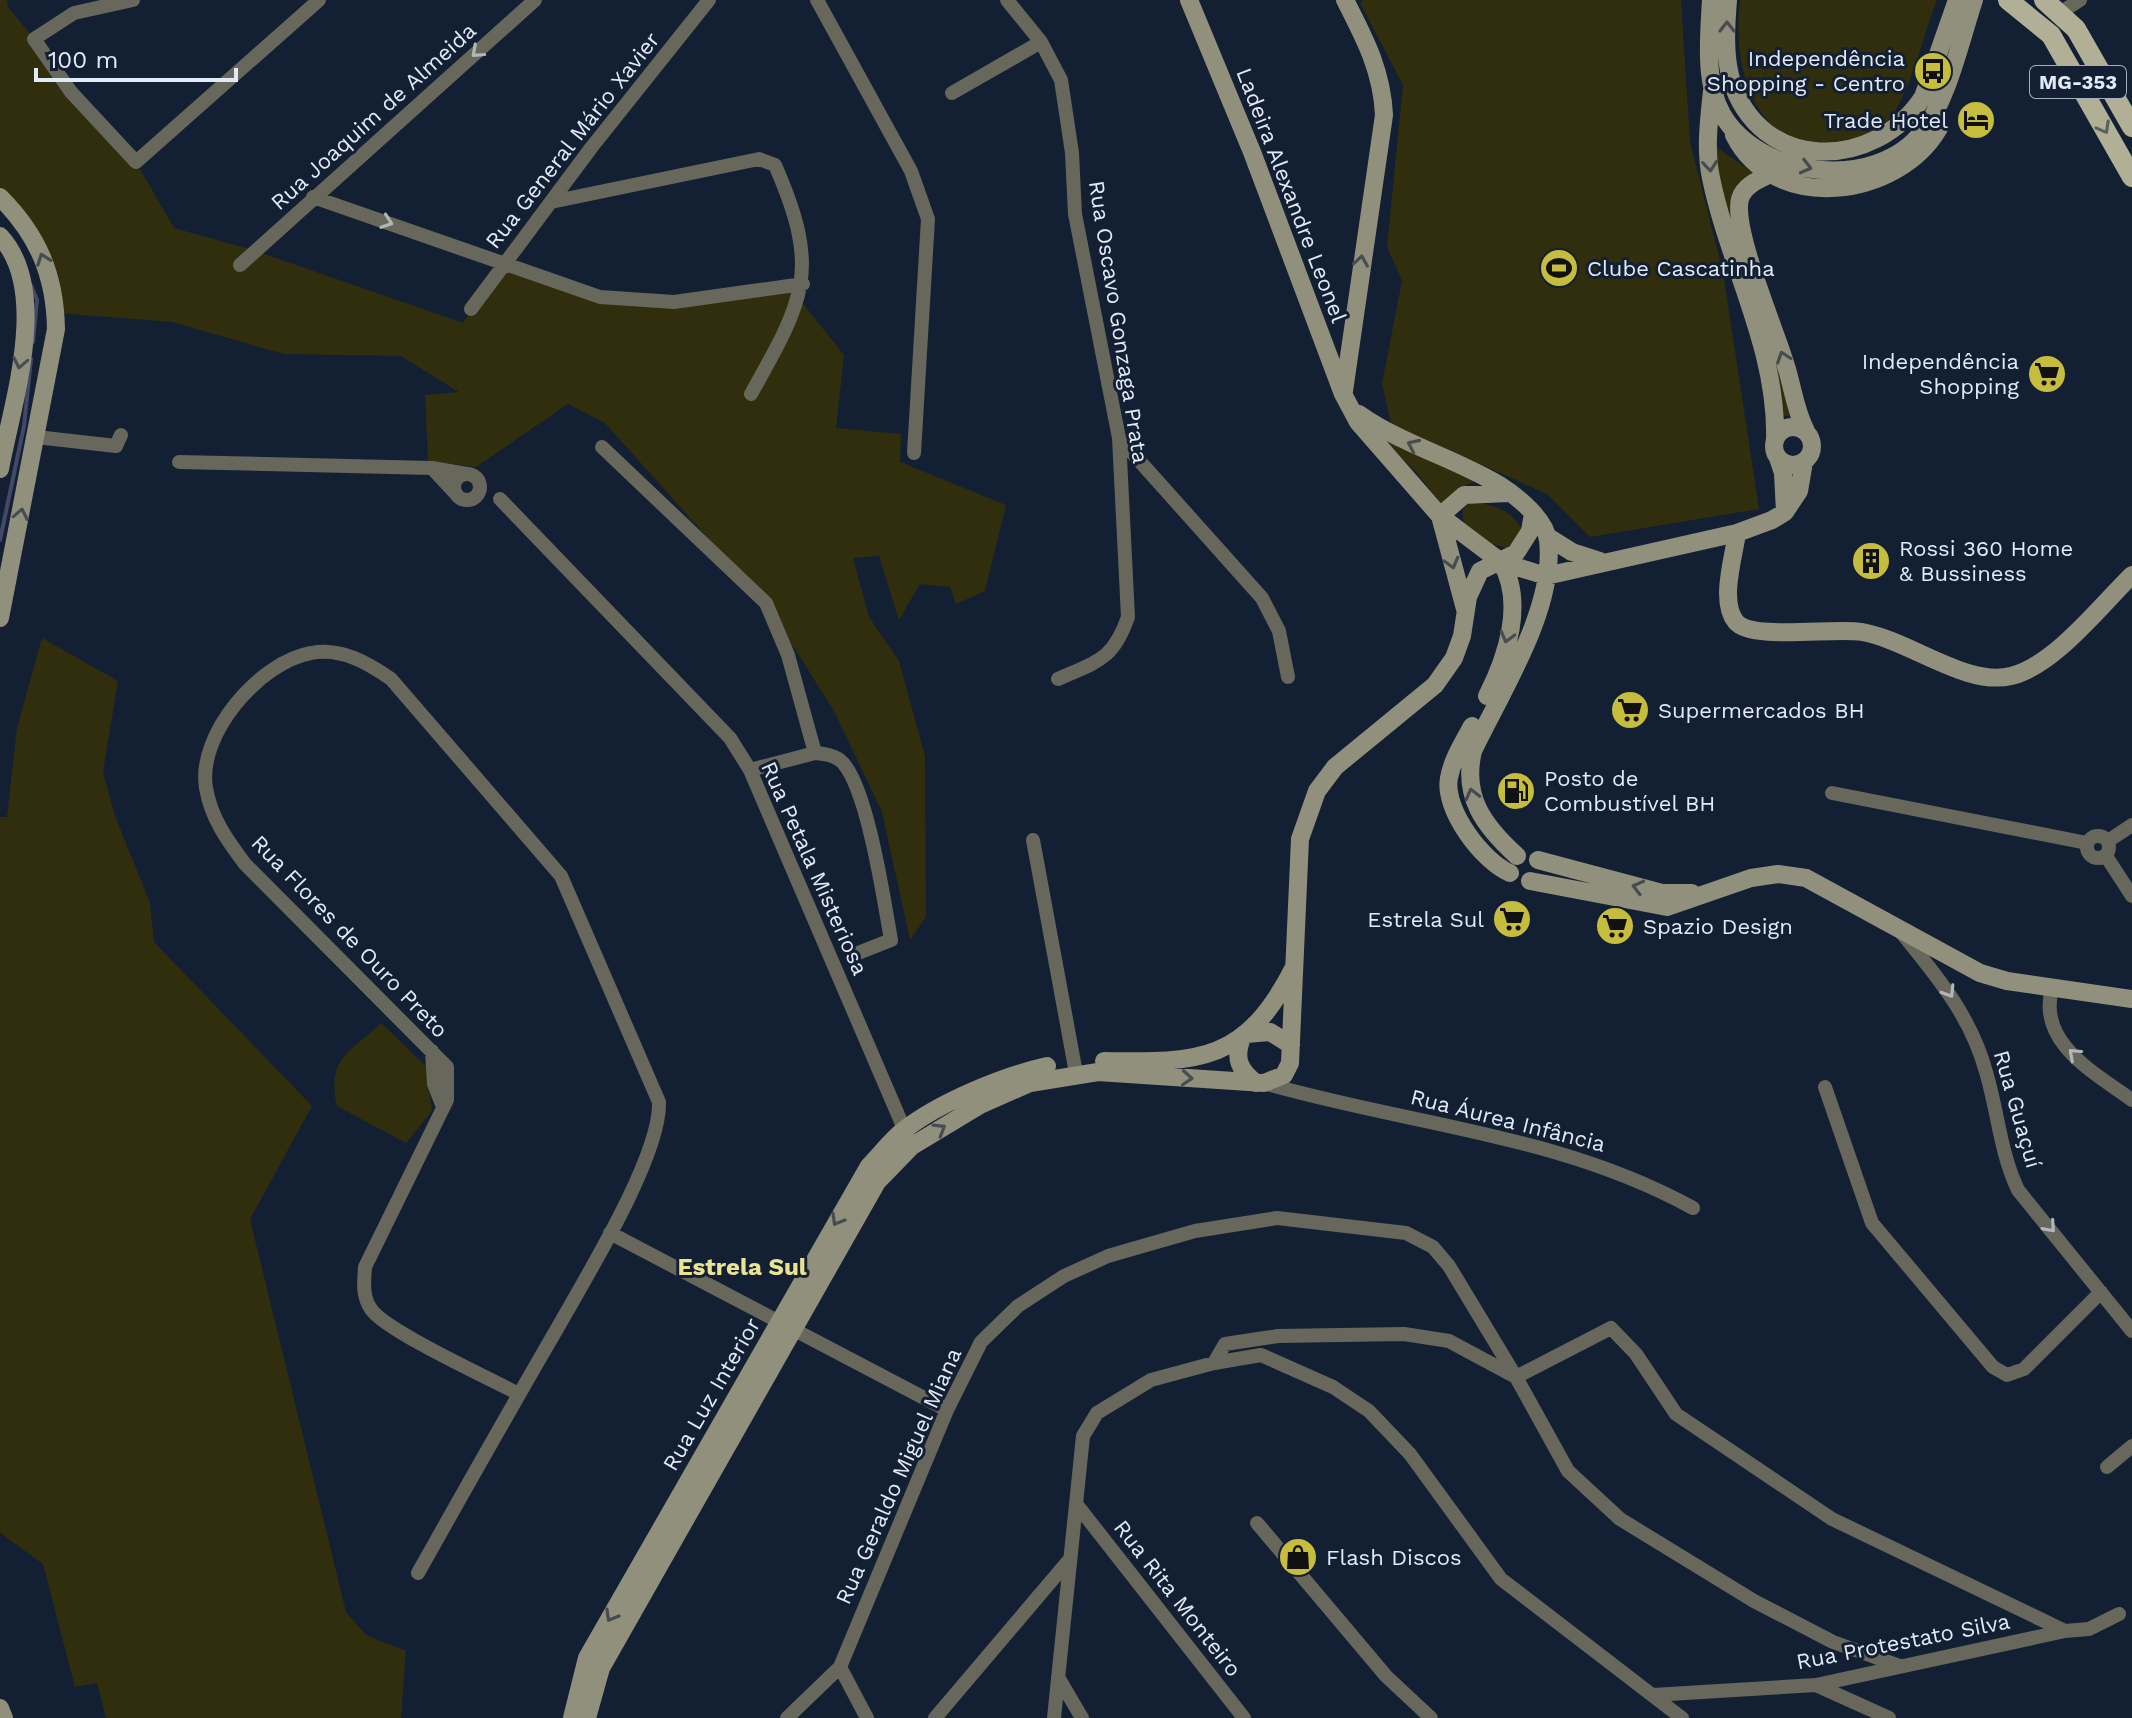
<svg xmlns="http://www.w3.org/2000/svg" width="2132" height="1718" font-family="'Work Sans',sans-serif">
  <rect width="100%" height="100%" fill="#132033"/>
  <path fill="#302e0c" d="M0 0H7L8 7 136 162 174 228 253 250 463 323 505 262 600 297 674 302 789 286 844 355 836 428 901 434 900 462 1006 505 985 591 956 604 950 587 920 584 899 620 879 556 853 558 869 617 899 661 925 756 926 917 910 940 882 812 834 711 766 603 605 423 568 404 476 467 428 461 425 395 459 392 401 356 284 354 172 322 56 313 33 227 0 192Z
    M1364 0H1681L1690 142 1723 272 1759 509 1590 537 1547 494 1391 424 1382 383 1402 281 1387 247 1403 85 1360 3Z
    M1740 0H1937C1923 34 1910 99 1885 124 1871 138 1854 141 1835 143 1752 153 1732 64 1740 0Z
    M1715 146 1755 174 1737 194 1791 416H1782L1715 177Z
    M1381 438 1475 480 1474 482 1456 489 1442 506 1416 472Z
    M1468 503C1489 503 1510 508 1521 528L1509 549 1490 543 1463 522V510Z
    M42 638 118 681 103 772 115 816 150 903 154 942 312 1106 250 1219 346 1612 366 1635 406 1651 401 1718H106L97 1683 75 1687 43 1564 0 1533V817H7L17 728Z
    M381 1023 426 1066 432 1111 406 1143 337 1106C326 1059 350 1052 381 1023Z"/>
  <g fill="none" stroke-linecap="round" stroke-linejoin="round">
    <path stroke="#444868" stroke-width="4" d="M31 285 37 300 33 342
      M0 540 24 426 31 359"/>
    <path stroke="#67675b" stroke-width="14" d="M133 0 74 13 34 39 71 92 136 162 319 0
      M817 0 911 171 928 219 914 453
      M1007 0 1041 42 1061 80 1072 153 1075 214 1119 438 1128 617C1113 660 1098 661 1058 679
      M2060 13 2080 0
      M952 93 1041 42
      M313 197 600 297 674 302 803 284
      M551 202 759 159 775 165C821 270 805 298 751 394
      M240 265 535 0
      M471 309 591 148 709 0
      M36 437 116 446 121 435
      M1119 438 1262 598 1279 631 1288 677
      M602 447 766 603 788 655 815 753 750 770
      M179 462 432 468
      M454 487a13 13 0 1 1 26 0a13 13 0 1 1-26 0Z
      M456 494 432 468 467 474
      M500 499 730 738 750 770 908 1138
      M815 753C825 754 836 755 843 763 868 791 884 901 891 940L853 955
      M1832 793 2087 843
      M2087 847a11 11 0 1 1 22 0a11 11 0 1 1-22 0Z
      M1033 840 1076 1073
      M2108 841 2132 825
      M2106 856 2132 896
      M1901 932C1936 975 1971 1016 1986 1072 1998 1112 2000 1152 2018 1190L2132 1331
      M2052 989C2037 1043 2095 1073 2132 1100
      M432 1051 434 1084 443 1107
      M1264 1083C1409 1125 1559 1134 1693 1208
      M1825 1087 1872 1223 1993 1367 2007 1375 2024 1369 2101 1292
      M610 1233 947 1410
      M1214 1363 1225 1344 1278 1336 1404 1334 1449 1341 1516 1377
      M1516 1377 1611 1328 1636 1354 1676 1414 1832 1519 2065 1631
      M2107 1467 2132 1446
      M1077 1505 1244 1718
      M1257 1523 1386 1676 1431 1718
      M418 1573C463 1493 508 1413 554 1334 583 1282 661 1157 659 1102L561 876 391 679C368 663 341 647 311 653 260 662 197 734 206 788 211 818 227 840 245 864L447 1067V1100L365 1267C364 1282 362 1296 371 1309 384 1330 492 1380 519 1394
      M840 1667 867 1718
      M1058 1677 1082 1718
      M1816 1685 1889 1718
      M1653 1695 1816 1685 2065 1631 2089 1629 2119 1614
      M787 1718 840 1667 947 1410 981 1342 1018 1306 1064 1276 1108 1256 1195 1231 1277 1218 1406 1233 1433 1247 1449 1266 1516 1377 1568 1471 1620 1519 1754 1601 1833 1642 1900 1666
      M935 1718 1070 1559
      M1054 1718 1083 1436 1097 1413 1151 1380 1214 1363 1261 1355 1333 1387 1369 1411 1410 1454 1501 1579 1682 1718"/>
    <path stroke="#91907c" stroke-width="18" d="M1189 0 1252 152 1343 394 1358 422 1440 516 1501 562 1546 576 1737 533 1772 520 1785 512 1799 491 1804 462
      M1711 0C1709 36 1704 82 1722 114 1759 179 1877 192 1923 131 1948 99 1961 39 1974 0
      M1728 0C1726 25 1724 55 1731 79 1759 173 1874 172 1923 97L1957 0
      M1712 91C1709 119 1705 150 1711 178 1729 266 1778 349 1775 441
      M1734 135C1774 215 1899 198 1939 128
      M1773 173C1760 179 1744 185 1740 199 1732 230 1776 331 1786 366 1793 388 1795 410 1806 431
      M0 197C38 235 55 275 56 329L0 618
      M0 236C51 291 12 404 0 469
      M1344 391 1384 115C1382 71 1365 39 1345 0
      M1359 414C1403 445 1455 458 1501 486 1518 497 1545 519 1548 540 1556 608 1501 692 1473 751 1462 797 1484 826 1517 856
      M1774 446a19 19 0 1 1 38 0a19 19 0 1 1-38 0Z
      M1778 458 1783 473 1785 512
      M1440 516 1465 609
      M1440 516 1464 495 1508 493
      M1737 533C1734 556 1719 602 1736 622 1752 641 1835 627 1862 632 1909 640 1966 687 2011 676 2054 666 2101 605 2132 575
      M1548 537 1572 552 1600 561
      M1487 696C1507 657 1525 602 1501 562
      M1472 726C1463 743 1452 760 1449 778 1443 809 1482 861 1510 873
      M1538 860 1662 893H1692
      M1530 881 1667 907 1751 878 1778 874 1806 878 1980 973 2007 981 2132 999
      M1246 1034 1270 1032 1291 1045
      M1242 1038C1234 1058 1239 1070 1256 1083
      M1104 1061C1200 1063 1246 1062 1294 967
      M0 1708 4 1718
      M572 1718 587 1658 869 1166C880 1155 891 1140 904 1130 940 1102 1003 1076 1047 1066
      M587 1718 601 1668 877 1182 912 1146 980 1105 1030 1083 1098 1072 1264 1083 1284 1075 1290 1063 1300 839 1317 791 1335 767 1435 685 1454 658 1462 636 1468 597 1480 571 1516 553 1530 531 1533 514"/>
    <path stroke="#b1b096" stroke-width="20" d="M2008 0 2051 35 2132 177
      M2044 0 2076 29 2132 127"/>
  </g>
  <defs><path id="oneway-chevron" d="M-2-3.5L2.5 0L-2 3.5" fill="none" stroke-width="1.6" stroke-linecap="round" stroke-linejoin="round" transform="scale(2)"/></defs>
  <g stroke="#454d50">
    <use href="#oneway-chevron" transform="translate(1727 27) rotate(-90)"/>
    <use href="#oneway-chevron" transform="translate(1710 166) rotate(85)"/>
    <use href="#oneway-chevron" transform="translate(1806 167) rotate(14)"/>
    <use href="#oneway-chevron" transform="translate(43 259) rotate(-110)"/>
    <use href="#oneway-chevron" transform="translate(1361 261) rotate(-81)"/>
    <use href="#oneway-chevron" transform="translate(1783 357) rotate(-109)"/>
    <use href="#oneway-chevron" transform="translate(20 363) rotate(101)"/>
    <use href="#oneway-chevron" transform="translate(1413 445) rotate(-155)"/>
    <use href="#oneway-chevron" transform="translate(21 514) rotate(-79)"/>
    <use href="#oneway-chevron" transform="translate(1452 563) rotate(75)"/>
    <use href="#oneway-chevron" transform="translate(1507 637) rotate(105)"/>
    <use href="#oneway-chevron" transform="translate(1472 794) rotate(-104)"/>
    <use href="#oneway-chevron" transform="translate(1638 887) rotate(-165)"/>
    <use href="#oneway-chevron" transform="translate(1187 1078) rotate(4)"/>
    <use href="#oneway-chevron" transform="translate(940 1129) rotate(-31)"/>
    <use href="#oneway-chevron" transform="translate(837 1220) rotate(120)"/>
    <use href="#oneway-chevron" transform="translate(611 1616) rotate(120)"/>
  </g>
  <g stroke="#b0b6b9">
    <use href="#oneway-chevron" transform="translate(477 52) rotate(138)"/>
    <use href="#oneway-chevron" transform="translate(387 222) rotate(19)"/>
    <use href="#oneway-chevron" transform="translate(1949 992) rotate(58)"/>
    <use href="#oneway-chevron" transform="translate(2074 1054) rotate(-138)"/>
    <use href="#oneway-chevron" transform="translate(2050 1227) rotate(49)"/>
  </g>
  <use stroke="#5a6160" href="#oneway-chevron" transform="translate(2104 128) rotate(61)"/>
  <defs>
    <symbol id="bus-disc" viewBox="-11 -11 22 22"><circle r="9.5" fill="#c6bc3d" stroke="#132033"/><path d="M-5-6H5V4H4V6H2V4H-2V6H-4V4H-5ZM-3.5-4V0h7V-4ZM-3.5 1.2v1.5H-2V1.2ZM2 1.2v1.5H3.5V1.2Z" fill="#111"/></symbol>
    <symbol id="hotel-disc" viewBox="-11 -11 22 22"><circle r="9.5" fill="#c6bc3d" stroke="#132033"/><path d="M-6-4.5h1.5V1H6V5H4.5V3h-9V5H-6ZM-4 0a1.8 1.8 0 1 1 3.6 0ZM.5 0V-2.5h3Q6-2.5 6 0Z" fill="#111"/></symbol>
    <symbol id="stadium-disc" viewBox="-11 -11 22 22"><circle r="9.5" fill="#c6bc3d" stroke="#132033"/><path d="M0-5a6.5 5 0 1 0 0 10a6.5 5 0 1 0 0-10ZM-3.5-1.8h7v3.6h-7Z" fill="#111"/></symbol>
    <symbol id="supermarket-disc" viewBox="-11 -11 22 22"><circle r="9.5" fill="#c6bc3d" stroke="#132033"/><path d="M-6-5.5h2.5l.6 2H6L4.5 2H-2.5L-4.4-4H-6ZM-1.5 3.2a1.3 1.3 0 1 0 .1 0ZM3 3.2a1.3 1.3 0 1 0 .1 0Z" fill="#111"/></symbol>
    <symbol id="building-disc" viewBox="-11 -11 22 22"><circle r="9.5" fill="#c6bc3d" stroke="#132033"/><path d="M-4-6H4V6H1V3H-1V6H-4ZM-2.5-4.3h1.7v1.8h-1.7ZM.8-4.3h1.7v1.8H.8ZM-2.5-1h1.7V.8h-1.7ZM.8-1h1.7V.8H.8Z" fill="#111"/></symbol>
    <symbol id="fuel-disc" viewBox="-11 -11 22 22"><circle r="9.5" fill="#c6bc3d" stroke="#132033"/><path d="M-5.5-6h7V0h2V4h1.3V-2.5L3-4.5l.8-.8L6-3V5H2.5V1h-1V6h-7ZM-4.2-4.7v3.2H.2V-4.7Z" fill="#111"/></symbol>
    <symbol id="shop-disc" viewBox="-11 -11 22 22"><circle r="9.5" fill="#c6bc3d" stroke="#132033"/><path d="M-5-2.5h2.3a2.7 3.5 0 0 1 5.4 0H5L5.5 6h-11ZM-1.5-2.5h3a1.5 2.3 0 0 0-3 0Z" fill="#111"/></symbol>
  </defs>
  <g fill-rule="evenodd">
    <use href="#bus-disc" x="1911" y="49" width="44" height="44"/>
    <use href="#hotel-disc" x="1954" y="98" width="44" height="44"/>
    <use href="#stadium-disc" x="1537" y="246" width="44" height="44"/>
    <use href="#supermarket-disc" x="2025" y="352" width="44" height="44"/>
    <use href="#building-disc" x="1849" y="539" width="44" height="44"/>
    <use href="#supermarket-disc" x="1608" y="688" width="44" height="44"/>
    <use href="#fuel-disc" x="1494" y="769" width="44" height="44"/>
    <use href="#supermarket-disc" x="1490" y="897" width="44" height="44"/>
    <use href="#supermarket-disc" x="1593" y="904" width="44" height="44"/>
    <use href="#shop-disc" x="1276" y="1535" width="44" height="44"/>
  </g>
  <g text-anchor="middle" stroke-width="6" stroke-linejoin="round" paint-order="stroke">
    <rect fill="#132033" stroke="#a3adbc" stroke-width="2" x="2030" y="66" width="96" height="32" rx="6"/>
    <g font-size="20" font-weight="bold" fill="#e1eaf7">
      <text x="2078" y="89">MG-353</text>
    </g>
    <g font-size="22" fill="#e1eaf7" stroke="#132033" text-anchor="start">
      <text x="1905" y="66" text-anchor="end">Independência<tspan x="1905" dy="25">Shopping - Centro</tspan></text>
      <text x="1948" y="128" text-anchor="end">Trade Hotel</text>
      <text x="1587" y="276">Clube Cascatinha</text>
      <text x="2019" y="369" text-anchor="end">Independência<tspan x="2019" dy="25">Shopping</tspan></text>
      <text x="1899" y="556">Rossi 360 Home<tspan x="1899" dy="25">&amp; Bussiness</tspan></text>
      <text x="1658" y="718">Supermercados BH</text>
      <text x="1544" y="786">Posto de<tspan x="1544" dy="25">Combustível BH</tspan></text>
      <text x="1484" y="927" text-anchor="end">Estrela Sul</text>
      <text x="1643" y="934">Spazio Design</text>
      <text x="1326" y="1565">Flash Discos</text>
    </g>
    <g font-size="22" fill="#e1eaf7" stroke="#132033">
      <text transform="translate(373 116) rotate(-42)" y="8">Rua Joaquim de Almeida</text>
      <text transform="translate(572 140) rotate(-52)" y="8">Rua General Mário Xavier</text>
      <text transform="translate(1292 195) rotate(69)" y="8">Ladeira Alexandre Leonel</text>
      <text transform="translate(1119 322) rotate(81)" y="8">Rua Oscavo Gonzaga Prata</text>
      <text transform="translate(815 868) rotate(66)" y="8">Rua Petala Misteriosa</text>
      <text transform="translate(350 936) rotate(46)" y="8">Rua Flores de Ouro Preto</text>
      <text transform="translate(2018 1109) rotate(74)" y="8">Rua Guaçuí</text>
      <text transform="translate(1508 1120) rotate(14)" y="8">Rua Áurea Infância</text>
      <text transform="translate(711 1394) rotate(-60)" y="8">Rua Luz Interior</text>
      <text transform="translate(898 1476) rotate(-66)" y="8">Rua Geraldo Miguel Miana</text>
      <text transform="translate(1178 1598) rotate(52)" y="8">Rua Rita Monteiro</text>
      <text transform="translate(1903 1641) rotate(-11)" y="8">Rua Protestato Silva</text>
    </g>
    <g font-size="24" font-weight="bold" fill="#e9e394" stroke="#132033">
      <text x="742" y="1275">Estrela Sul</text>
    </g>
  </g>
  <path d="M36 68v12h200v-12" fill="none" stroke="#e1eaf7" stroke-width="4"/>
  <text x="48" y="68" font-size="24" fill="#e1eaf7" stroke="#132033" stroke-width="6" paint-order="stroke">100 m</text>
</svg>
